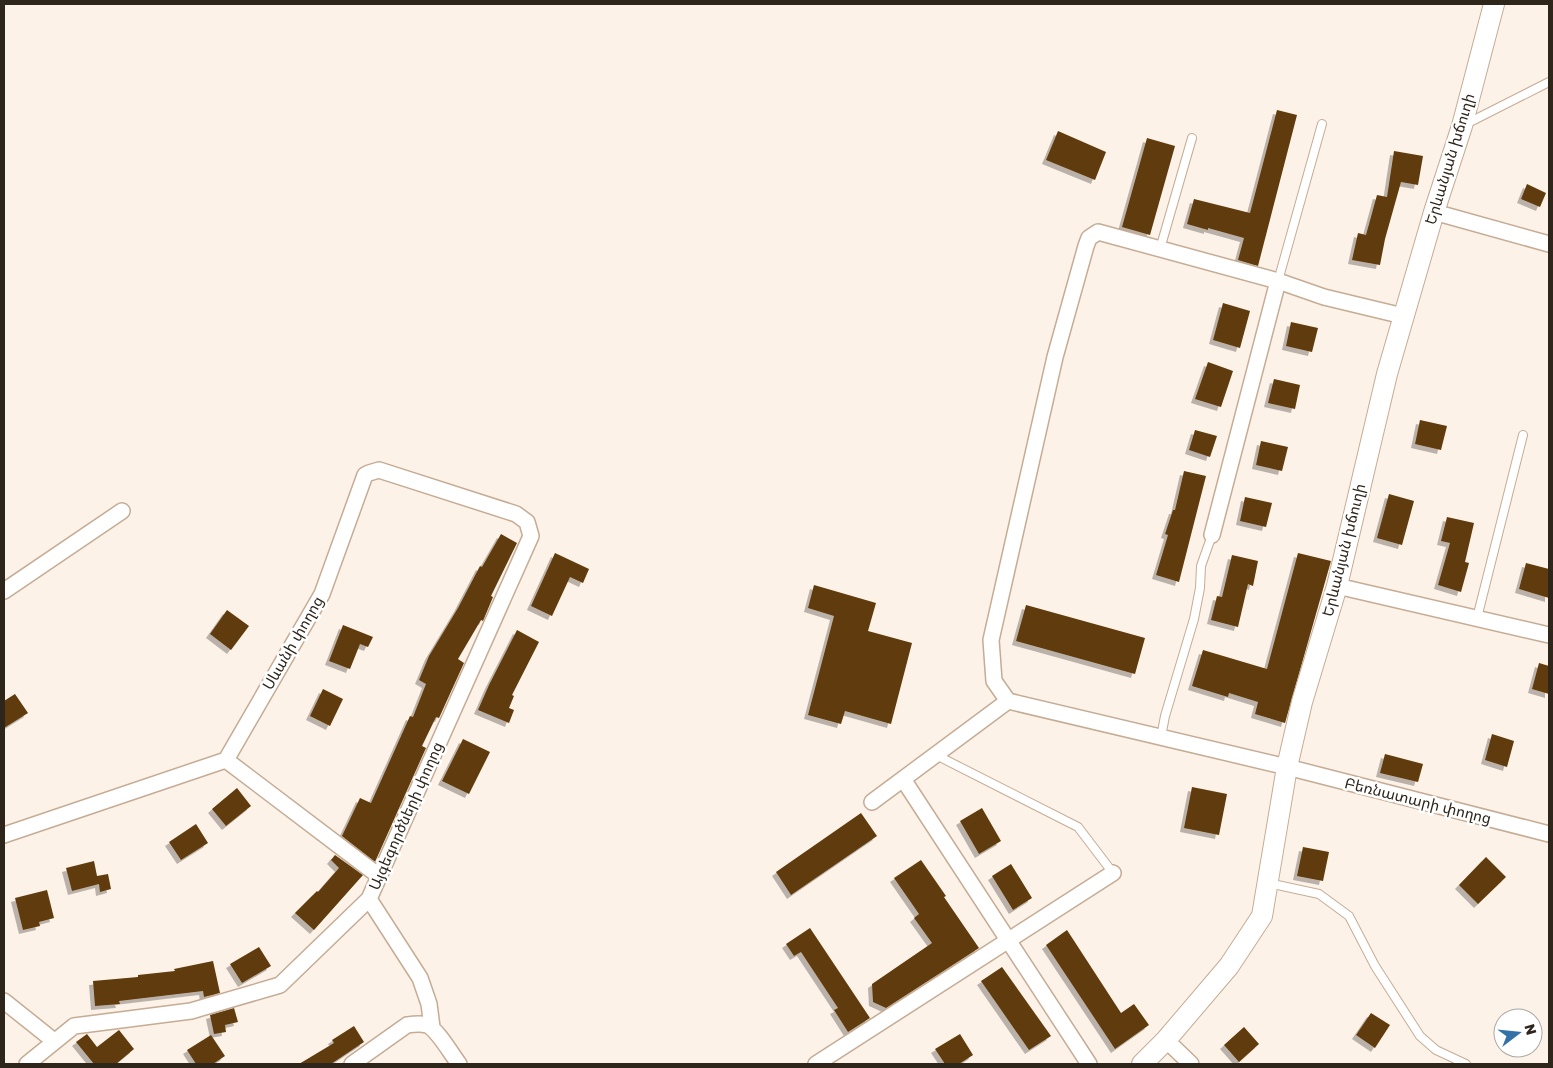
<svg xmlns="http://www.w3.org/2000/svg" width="1553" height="1068" font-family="'Golos Text','Noto Sans Armenian',sans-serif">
  <defs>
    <filter id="shadow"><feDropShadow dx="-4" dy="4" stdDeviation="0" flood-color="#0004"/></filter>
  </defs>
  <rect width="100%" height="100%" fill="#fdf2e8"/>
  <path fill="#5f3a09" filter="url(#shadow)" d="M1277 110 1297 115 1258 266 1238 260 1244 238 1208 228V230L1187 224 1194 199 1250 213Z
    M1058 131 1106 152 1095 180 1046 160Z
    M1147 138 1175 146 1150 235 1122 227Z
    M1394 151 1423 156 1418 185 1401 182 1385 239 1380 265 1352 260 1358 233 1366 235 1377 195 1387 197Z
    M1527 184 1546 193 1540 207 1521 199Z
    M1223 303 1250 311 1240 348 1213 340Z
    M1291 322 1318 328 1312 352 1286 346Z
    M1208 362 1233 371 1221 407 1195 399Z
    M1274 379 1300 385 1295 409 1268 403Z
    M1420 420 1447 426 1441 450 1415 444Z
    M1195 430 1217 436 1210 457 1189 450Z
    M1261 441 1288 447 1282 471 1256 465Z
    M1184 471 1206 476 1179 582 1156 575 1168 535 1165 534 1173 510H1175Z
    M1389 494 1414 501 1402 545 1377 538Z
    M1245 497 1272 503 1266 527 1240 521Z
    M1447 517 1474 523 1465 562 1469 563 1461 592 1438 585 1450 543 1441 541Z
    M501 534 517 543 491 596 493 597 483 621 481 620 458 659 464 663 439 718 436 717 422 746 426 748 375 862 342 836 360 798 371 803 410 716 413 717 426 684 419 680 429 656 458 608 480 566 482 567Z
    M555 553 589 569 583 583 570 577 552 616 531 606Z
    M1298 553 1331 561 1285 723 1255 714 1258 702 1229 693 1228 697 1192 686 1203 650 1267 669Z
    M1232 555 1258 561 1253 586 1248 584 1238 627 1211 620 1217 596 1222 597Z
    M1526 563 1549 569V598L1519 589Z
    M814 585 876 603 868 631 912 643 891 724 845 711 841 724 808 715 834 616 808 608Z
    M1026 605 1145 638 1135 674 1016 641Z
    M227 610 249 626 231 650 210 634Z
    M343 625 373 637 368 647 360 644 350 669 329 661Z
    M517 630 539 642 512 695 514 696 509 708 514 710 509 723 478 710 489 685Z
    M1539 663 1549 666V694L1532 689Z
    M323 689 343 699 330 726 310 716Z
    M15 694 28 713 4 728V701Z
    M1492 734 1514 741 1507 767 1485 760Z
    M463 739 490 752 469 794 442 781Z
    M1385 754 1423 764 1418 782 1380 773Z
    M1192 787 1227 794 1219 835 1184 828Z
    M237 788 251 806 226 826 212 809Z
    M982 808 1001 841 979 854 960 821Z
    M861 813 877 836 791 895 776 872Z
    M196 824 208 843 181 860 169 842Z
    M1303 847 1329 852 1323 881 1297 876Z
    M335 855 363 875 314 930 295 913 317 891 318 892 339 868 331 860Z
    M1486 857 1506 877 1478 904 1459 885Z
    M921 860 946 896 944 897 979 948 886 1008 873 1002 872 984 932 943 914 918 919 914 894 878Z
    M94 861 97 876 108 874 111 889 100 892 99 884 72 891 66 868Z
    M1011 864 1032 898 1013 910 992 876Z
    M47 890 54 918 39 922 40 926 23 930 15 898Z
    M810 928 870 1018 848 1032 834 1010 838 1008 801 952 794 956 786 944Z
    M1067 930 1121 1013 1134 1004 1149 1025 1115 1049 1046 945Z
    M259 947 271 966 242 983 230 964Z
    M213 961 220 993 204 997 203 991 119 1001 120 1004 95 1006 93 981 138 977V975L175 971 174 969Z
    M1002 967 1051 1036 1029 1050 981 981Z
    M234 1008 238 1022 225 1025 226 1032 214 1034 210 1015Z
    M1371 1013 1390 1025 1375 1048 1356 1035Z
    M354 1026 364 1042 331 1064H299L334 1043 332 1040Z
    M1244 1027 1259 1044 1239 1062 1224 1045Z
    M119 1030 134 1049 116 1064H94L76 1042 87 1034 97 1047Z
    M960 1034 973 1055 959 1064H945L935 1049Z
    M211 1035 225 1056 213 1064H196L187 1050Z"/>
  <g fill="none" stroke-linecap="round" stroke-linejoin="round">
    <defs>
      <path id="service" d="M1466 124 1549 82
        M1160 249 1192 138
        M1278 281 1322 124
        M1477 618 1523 435
        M1161 737 1165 716 1194 619 1200 588 1201 566 1212 535
        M936 755 1078 827 1113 873
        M1268 883 1319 894 1349 916 1375 966 1420 1036 1436 1050 1466 1064"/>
      <path id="minor" d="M1434 212 1549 244
        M1212 535 1278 281
        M1337 586 1549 635
        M4 591 122 511
        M1008 701 994 681 991 640 1055 357 1086 246 1089 238 1098 232 1278 281 1324 297 1403 316
        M226 760 379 876
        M903 779 1089 1064
        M872 802 1008 701 1287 767 1549 834
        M4 835 226 760 322 594 365 475 369 473 379 470 516 514 527 522 531 536 369 899 280 985 191 1011 74 1026 27 1064
        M369 899 420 978 429 1004 432 1027
        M4 1001 54 1041
        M1166 1040 1191 1064
        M352 1064 407 1025C414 1024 420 1023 427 1025 437 1029 452 1055 459 1064
        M816 1064 1113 873"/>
      <path id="secondary" d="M1142 1064 1166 1040 1229 966 1262 916 1287 767 1302 702 1337 586 1387 374 1434 212 1462 126 1494 4"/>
    </defs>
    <use href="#service" stroke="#c5ac95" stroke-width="10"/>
    <use href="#minor" stroke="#c5ac95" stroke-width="18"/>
    <use href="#secondary" stroke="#c5ac95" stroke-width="22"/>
    <use href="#service" stroke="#fff" stroke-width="8"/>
    <use href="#minor" stroke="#fff" stroke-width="15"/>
    <use href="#secondary" stroke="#fff" stroke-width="20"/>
  </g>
  <g text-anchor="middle" stroke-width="5" stroke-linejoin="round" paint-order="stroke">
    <g font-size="15" fill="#2e251b" stroke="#fff">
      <text transform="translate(1450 159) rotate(-73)" y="5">Երևանյան խճուղի</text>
      <text transform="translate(1344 550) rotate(-76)" y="5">Երևանյան խճուղի</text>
      <text transform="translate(293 643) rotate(-60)" y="5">Սևանի փողոց</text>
      <text transform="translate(1418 801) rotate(14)" y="5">Բեռնատարի փողոց</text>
      <text transform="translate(406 816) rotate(-66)" y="5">Այգեգործների փողոց</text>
    </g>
  </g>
  <rect width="1553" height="1068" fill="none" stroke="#2e251b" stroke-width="10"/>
  <g transform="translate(1518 1033) rotate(74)"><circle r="24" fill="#ffffff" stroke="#aba8a4"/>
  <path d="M0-4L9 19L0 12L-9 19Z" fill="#3272a9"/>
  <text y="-8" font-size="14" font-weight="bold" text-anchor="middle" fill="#2e251b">N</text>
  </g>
</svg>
